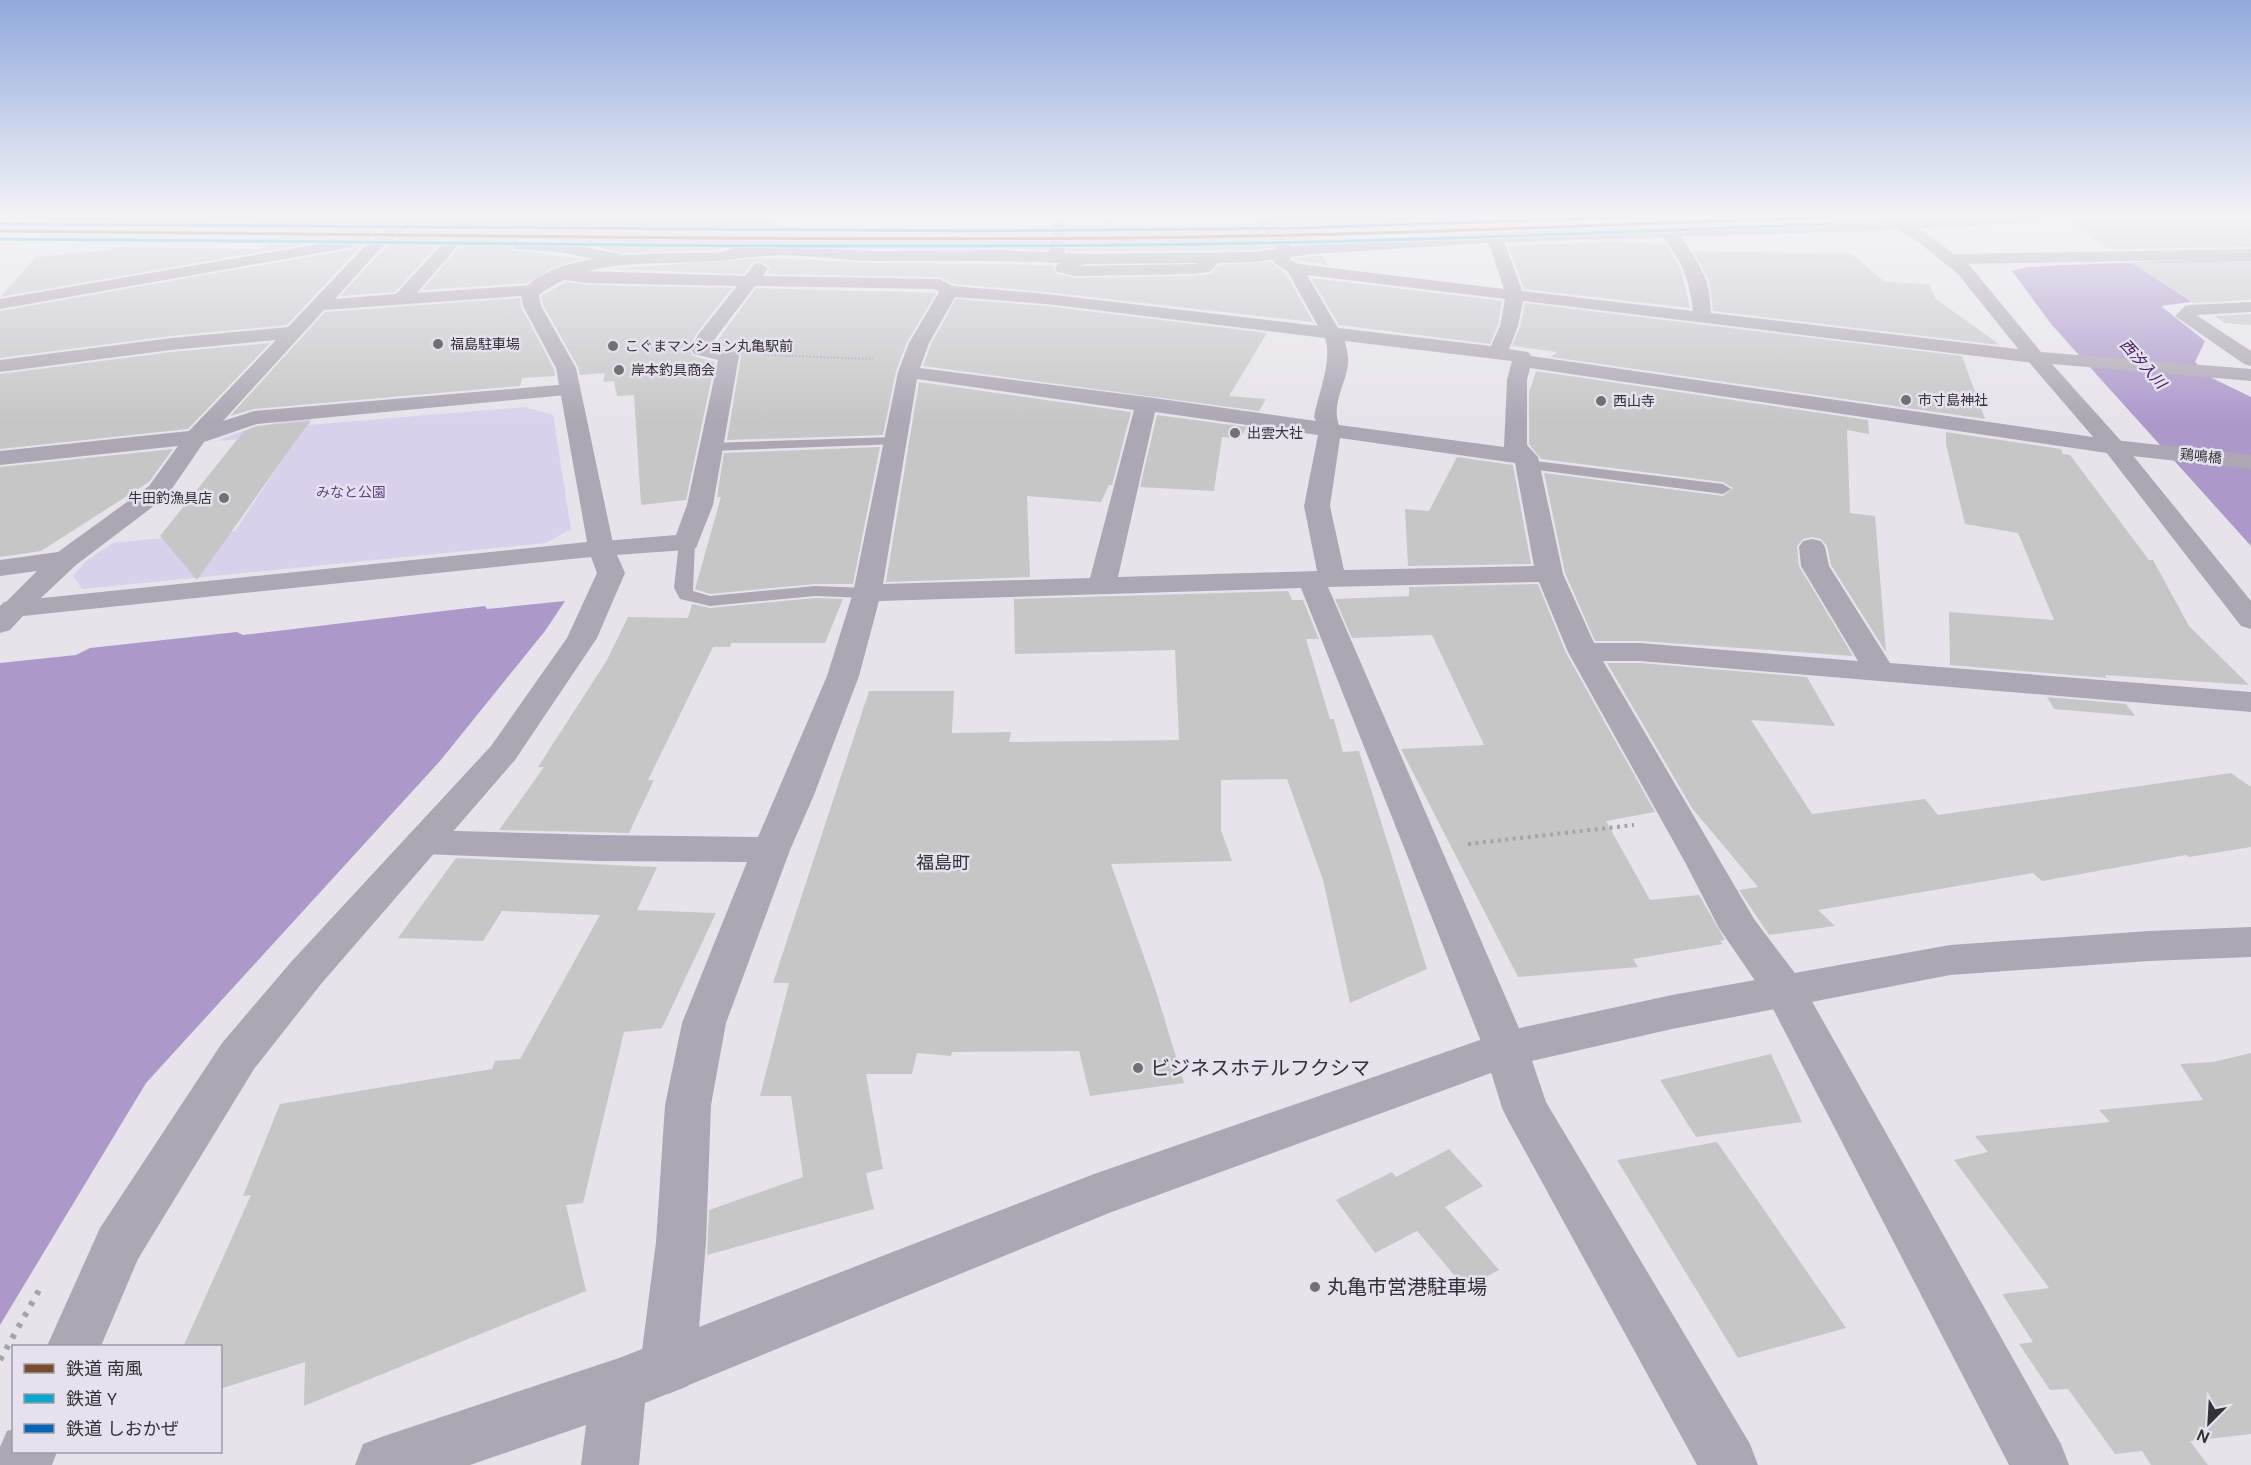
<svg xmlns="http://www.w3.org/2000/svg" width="2251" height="1465" font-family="'DM Sans','Noto Sans JP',sans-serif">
  <rect width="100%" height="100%" fill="#e6e4ea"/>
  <path fill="#d9d0eb" d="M525 407 553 415 571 529 546 543 82 589 73 576 86 561 113 543 235 531 300 434 217 441C252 426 275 422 312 418L309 425Z"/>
  <path fill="#ac99ca" d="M2251 258V299L2190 302 2161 306 2205 341 2195 362 2212 378 2251 397V546L2052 325 2012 271 2027 267 2067 265Z
    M565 601 545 631 440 761 146 1083 0 1325V663L76 655 90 648 237 632 243 635 485 606 487 609Z"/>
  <path fill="#c6c6c7" d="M428 217H769L768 219Z
    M2063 217H2251V247L2109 249 2062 219Z
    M1256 224 1273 247 1255 250 1067 251 1068 227Z
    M1277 224H1304L1314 242 1292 244Z
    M1049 227 1047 250 1002 248 875 249 738 243 715 250 623 253 559 240 521 239 513 242 511 245 513 250 582 259 552 268 528 283 422 290 460 246 459 243 449 238 442 240 395 292 340 296 381 252 408 230 961 236 963 228Z
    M295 229 381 230 365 242 287 325 171 336 0 358V311L353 249 357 244 347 237 0 297 36 257 110 250 112 248 121 247 259 249Z
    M1611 241 1666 244 1681 270 1690 308 1524 289 1508 246Z
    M1693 251 1852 254 1885 282 1929 284 1936 299 2000 345 1713 311 1710 283Z
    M1312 256H1323L1328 265 1293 259Z
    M764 258 877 263 1054 265 1053 269 1057 274 1076 278 1192 276 1210 274 1219 265 1271 262 1286 274 1313 322 1046 292 954 284 939 277 767 274 770 267 760 261 752 263 744 274 608 269Z
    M2251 261V300L2193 303 2131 263Z
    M1311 278 1502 301 1498 325 1490 344 1339 325Z
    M566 282 587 285 732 288 696 334 689 349 693 356 715 362 686 500 641 505 634 395 617 396 614 381 603 382 605 373 580 375 578 367 543 305 541 296Z
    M756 288 936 293 907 342 896 371 883 435 727 440 741 356 737 350 715 344Z
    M520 298 521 307 554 369 555 376 522 378 520 386 254 409 230 416 325 312Z
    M956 299 1046 306 1267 333 1229 396 1266 399 1259 411 923 366 931 344Z
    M1525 303 1962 356 1985 419 1551 357 1557 352 1512 346 1520 327Z
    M2251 314V325L2225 323 2214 316Z
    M270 343 188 429 0 449V374L171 352Z
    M1536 371 1868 420 1869 434 1847 430 1850 513 1875 516 1886 652 1831 565 1827 546 1821 539 1812 537 1803 539 1797 546 1799 566 1853 656 1640 641H1595L1565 573 1544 473 1723 496 1733 488 1723 482 1541 459 1529 444V393Z
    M919 382 1131 412 1112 485H1109L1101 502 1027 496 1030 577 886 582Z
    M1157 415 1247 427 1239 439 1222 437 1214 491 1140 487Z
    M310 421 197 580 160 536 244 431 257 426Z
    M1946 432 2061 449 2063 454 2070 455 2149 560H2153L2189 626 2249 685 2105 675 2107 678 1950 665 1949 612 2054 620 2018 533 1965 524 1946 444Z
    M880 447 853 584H815L710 594 695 589 721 497H717L724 453Z
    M173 449 149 482 41 551 0 557V467Z
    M1457 457 1513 465 1531 564 1408 566 1405 509 1429 511Z
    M1538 584 1566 653 1655 812 1606 821 1650 900 1699 895 1725 940 1720 941 1723 944 1633 959 1638 967 1518 977 1401 749 1484 745 1432 635 1352 638 1335 599 1409 596V587Z
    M1288 591 1292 600H1303L1319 639H1306L1330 719H1334L1343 752 1359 751 1427 969 1350 1003 1323 880 1287 779 1221 780V830L1232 861 1111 864 1155 988 1184 1083 1090 1096 1079 1051 952 1052 951 1056 917 1053 912 1074H866L883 1169 866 1173 874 1209 707 1255 709 1210 803 1177 791 1096H760L789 983H773L869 691H954L952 733 1011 732 1009 742 1179 740 1175 650 1015 654 1014 599Z
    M815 598 843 599 825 643H731L730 647H713L648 780H654L629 833 499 830 544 767H538L607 660 628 617 688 618 692 604 710 608Z
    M1607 663H1640L1807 677 1835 726 1751 720 1812 814 1925 799 1938 815 2231 773 2251 787V847L2189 857 2186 855 2042 881 2033 873 1818 910 1835 926 1769 935 1739 890 1758 887 1692 808Z
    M2047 697 2126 704 2135 716 2054 709Z
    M456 858 657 867 637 910 716 913 662 1028 624 1032 583 1203 566 1205 586 1291 304 1406 305 1362 220 1389V1347H183L251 1195 243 1196 280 1104 492 1069 495 1061 520 1059 600 915 502 911 483 941 398 938Z
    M2251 1053V1434L2190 1441 2208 1465H2151L2142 1451 2115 1454 2068 1389 2050 1390 2019 1344 2033 1342 2002 1294 2049 1288 1954 1160 1988 1152 1975 1136 2110 1122 2099 1110 2203 1100 2180 1064 2213 1062Z
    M1771 1054 1802 1122 1696 1137 1660 1080Z
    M1717 1142 1846 1328 1738 1358 1617 1160Z
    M1449 1149 1483 1186 1445 1207 1499 1270 1465 1288 1417 1231 1375 1253 1336 1200 1392 1172 1396 1177Z"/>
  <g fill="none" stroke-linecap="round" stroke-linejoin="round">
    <path stroke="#a5a3aa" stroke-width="2" stroke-dasharray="1.5 2" stroke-linecap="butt" d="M886 217 903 221
      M976 220 1005 217
      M1090 223 1230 221
      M764 355 873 359"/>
    <path stroke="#a5a3aa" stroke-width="4" stroke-dasharray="3 4.5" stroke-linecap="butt" d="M1468 844 1634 825"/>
    <path stroke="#a5a3aa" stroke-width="6" stroke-dasharray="4.5 8" stroke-linecap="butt" d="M0 1360 42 1285"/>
    <path fill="#aca8b3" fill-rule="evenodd" d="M895 437 900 438 902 441 900 444 711 451 704 447 711 443Z
      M1527 460 1723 484 1731 489 1723 494 1522 468 1519 465Z
      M687 537 695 542 693 591 710 596 815 586 867 588 873 589 876 593 873 597 867 598 815 596 710 606 680 599 674 588 679 542Z"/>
    <path fill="#aca8b3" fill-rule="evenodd" d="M1059 220 1066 224 1065 251 1057 256 1049 251 1052 224Z"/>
    <path fill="#aca8b3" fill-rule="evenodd" d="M0 217H414L415 219 772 221 780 226 772 231 407 228 379 250 335 299 396 294 444 242 450 240 458 245 417 293 533 285 539 286 542 290 539 294 533 295 324 310 223 421 254 411 569 384 576 386 579 390 576 394 257 424 204 442 167 496 76 565 24 614 14 617 4 614 0 608 37 571 0 576V560L58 552 149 486 178 446 0 465V451L189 431 276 340 171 350 0 372V360L171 338 288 327 367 244 388 228 0 224Z
      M1970 217H2061L2054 221 1899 230 1891 225 1899 220Z
      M1668 227C1681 231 1701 267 1706 280 1710 290 1710 303 1711 313L2035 351 2042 353 2045 357 2042 361 2035 363 1523 301 1518 326 1509 349 1528 352 1531 356 2114 440 2251 455V469L2114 454 1530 368 1527 380V445L1538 457 1563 574 1594 643H1640L1858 661 1801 566 1799 547 1803 541 1812 539 1821 541 1825 547 1829 566 1890 663 2251 692V712L1640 661H1603L1754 919 1800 980 2061 1444 2069 1465H2009L1769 1001 1719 928 1686 864 1568 652 1539 582 1328 587 1528 1049 1546 1102 1750 1444 1758 1465H1697L1509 1122 1502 1108 1484 1049 1301 588 879 601 859 676 814 795 790 850 726 1023 711 1105 706 1242 696 1366 688 1386 668 1394 648 1386 640 1366 656 1242 665 1105 682 1023 747 862 599 861 423 854 410 851 405 842 410 833 423 830 599 835 758 837 827 676 853 593 898 372 909 343 939 292 935 289 755 286 714 340 712 346 736 352 739 356 713 505 696 548 687 550 601 556 592 554 588 548 592 542 676 535 687 505 718 360 694 354 691 350 698 335 737 286 587 283 552 278 550 274 552 270 745 276 754 264 760 263 768 268 763 276 939 279 953 286 1046 294 1318 326 1288 272 1273 262 1281 249H1293L1295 252 1290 260 1299 264 1504 289 1487 238 1495 233 1503 238 1522 291 1693 311C1688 273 1682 263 1660 232ZM1307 275 1505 299 1500 326 1491 346 1338 328ZM955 297 1046 304 1325 338C1333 360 1318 394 1314 417L1316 421 1147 397 920 368 929 343ZM1345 341 1512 361 1507 380 1504 447 1339 425C1331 404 1346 384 1348 364 1349 357 1346 348 1345 341ZM917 379 1134 410 1090 578 883 584ZM1155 412 1318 435 1304 506 1317 571 1118 577ZM1340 438 1515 463 1534 566 1344 570 1330 506Z
      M347 239 355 244 353 247 0 309V299Z
      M521 241 559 242 620 254 628 259 620 264 559 252 515 249 513 246 515 243Z
      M2251 249V259L1952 264 1944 259 1952 254Z
      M2251 302V312L2196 315 2251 351V366L2244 364 2175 316 2185 306 2191 305Z"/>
    <path fill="#aca8b3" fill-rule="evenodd" d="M1255 217H1476L1469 221 1262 222 1257 221Z
      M1881 217H1898L1929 235 1970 266 2041 352 2251 369V381L2052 364 2122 442 2251 601V629L2241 626 2106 452 2028 361 1958 274 1917 241 1898 230 1486 243 1312 254 1255 262 1218 263 1210 272 1192 274 1076 276 1057 272 1055 268 1059 263C999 260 938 261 877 261 840 261 801 253 764 256 743 258 722 261 700 262 642 265 589 258 539 295L541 306 576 368 614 548 625 573 597 638 515 760 321 984 254 1069 138 1259 101 1346H47L100 1228 222 1043 291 962 491 746 567 638 597 573 591 557 23 616 10 630 0 633V606L4 602 587 542 556 368 523 306 521 293C550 252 644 254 689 253 700 252 720 255 730 249 733 248 735 246 738 245L875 251 1002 250 1087 254 1255 252 1312 244 1486 233 1884 221ZM1087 264 1196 263 1197 264 1076 266Z
      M2251 927V957L2149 961 1950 975 1672 1029 1510 1066 1109 1213 645 1403 639 1465H581L586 1425 470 1465H355L363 1444 384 1436 619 1358 1094 1174 1506 1031 1672 995 1950 945 2149 931Z
      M14 1429V1452H57L52 1465H0V1447L7 1431Z"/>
    <path fill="#aba8b3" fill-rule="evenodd" d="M1254 217H1269L1295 252 1293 255H1281Z"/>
    <defs>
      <path id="rail-1" d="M0 231C374 234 748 241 1122 238 1358 236 1594 225 1830 217"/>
      <path id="rail-2" d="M0 239C374 241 748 249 1122 245 1358 243 1594 233 1830 224"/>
      <path id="rail-3" d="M0 224 982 231 1299 228 1627 217"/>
    </defs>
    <use href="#rail-1" stroke="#e5e1ed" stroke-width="5"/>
    <use href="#rail-2" stroke="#e5e1ed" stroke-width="5"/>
    <use href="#rail-3" stroke="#e5e1ed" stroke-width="5"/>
    <use href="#rail-1" stroke="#7a4b2a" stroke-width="3"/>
    <use href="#rail-2" stroke="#00a9ce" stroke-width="3"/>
    <use href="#rail-3" stroke="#0065bd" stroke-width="3"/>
  </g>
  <linearGradient id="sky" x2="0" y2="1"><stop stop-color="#90a9dc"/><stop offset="0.51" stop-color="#f4f3f6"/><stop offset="1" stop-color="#f4f3f6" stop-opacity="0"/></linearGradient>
  <rect width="2251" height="422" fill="url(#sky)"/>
  <g fill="#717074" stroke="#e5e1ed" stroke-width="2">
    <circle cx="438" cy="344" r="6"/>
    <circle cx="613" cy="346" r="6"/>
    <circle cx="619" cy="370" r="6"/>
    <circle cx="1906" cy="400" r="6"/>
    <circle cx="1601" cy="401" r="6"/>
    <circle cx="1235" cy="433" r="6"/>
    <circle cx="224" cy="498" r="6"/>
    <circle cx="1138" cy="1068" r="6"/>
    <circle cx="1315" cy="1287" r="6"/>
  </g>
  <g text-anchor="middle" stroke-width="5" stroke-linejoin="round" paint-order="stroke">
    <g font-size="14" fill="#323135" stroke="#e5e1ed" text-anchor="start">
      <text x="450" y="349">福島駐車場</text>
      <text x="625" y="351">こぐまマンション丸亀駅前</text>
      <text x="631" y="375">岸本釣具商会</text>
      <text x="1918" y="405">市寸島神社</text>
      <text x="1613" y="406">西山寺</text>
      <text x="1247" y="438">出雲大社</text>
      <text x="212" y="503" text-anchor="end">牛田釣漁具店</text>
    </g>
    <g font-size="14" fill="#323135" stroke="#e5e1ed">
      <text transform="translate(2201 456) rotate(6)" y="5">鶏鳴橋</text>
    </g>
    <g font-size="14" fill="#613c8f" stroke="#e5e1ed">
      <text x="351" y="497">みなと公園</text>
    </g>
    <g font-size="15" font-style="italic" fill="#40186a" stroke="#e5e1ed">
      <text transform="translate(2143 364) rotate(48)" y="5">西汐入川</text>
    </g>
    <g font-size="18" fill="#323135" stroke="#e5e1ed">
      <text x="943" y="869">福島町</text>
    </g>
    <g font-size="20" fill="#323135" stroke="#e5e1ed" text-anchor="start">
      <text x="1150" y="1075">ビジネスホテルフクシマ</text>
      <text x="1327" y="1294">丸亀市営港駐車場</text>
    </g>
  </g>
  <rect x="12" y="1345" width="210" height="108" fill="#e5e1ed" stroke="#9d9ba3" stroke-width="1.5"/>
  <rect x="24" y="1364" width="30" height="9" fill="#7a4b2a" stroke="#9d9ba3" stroke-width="1.5"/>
  <text x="66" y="1375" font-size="18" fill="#323135">鉄道 南風</text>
  <rect x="24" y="1394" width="30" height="9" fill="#00a9ce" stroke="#9d9ba3" stroke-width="1.5"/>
  <text x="66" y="1405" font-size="18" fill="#323135">鉄道 Y</text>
  <rect x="24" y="1424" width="30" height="9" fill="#0065bd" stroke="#9d9ba3" stroke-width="1.5"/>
  <text x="66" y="1435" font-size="18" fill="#323135">鉄道 しおかぜ</text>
  <g transform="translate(2209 1423) rotate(204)" stroke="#e5e1ed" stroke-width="4.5" paint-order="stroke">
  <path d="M0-4.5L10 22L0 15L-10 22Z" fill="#323135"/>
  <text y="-9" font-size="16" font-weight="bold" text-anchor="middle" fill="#323135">N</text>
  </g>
</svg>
